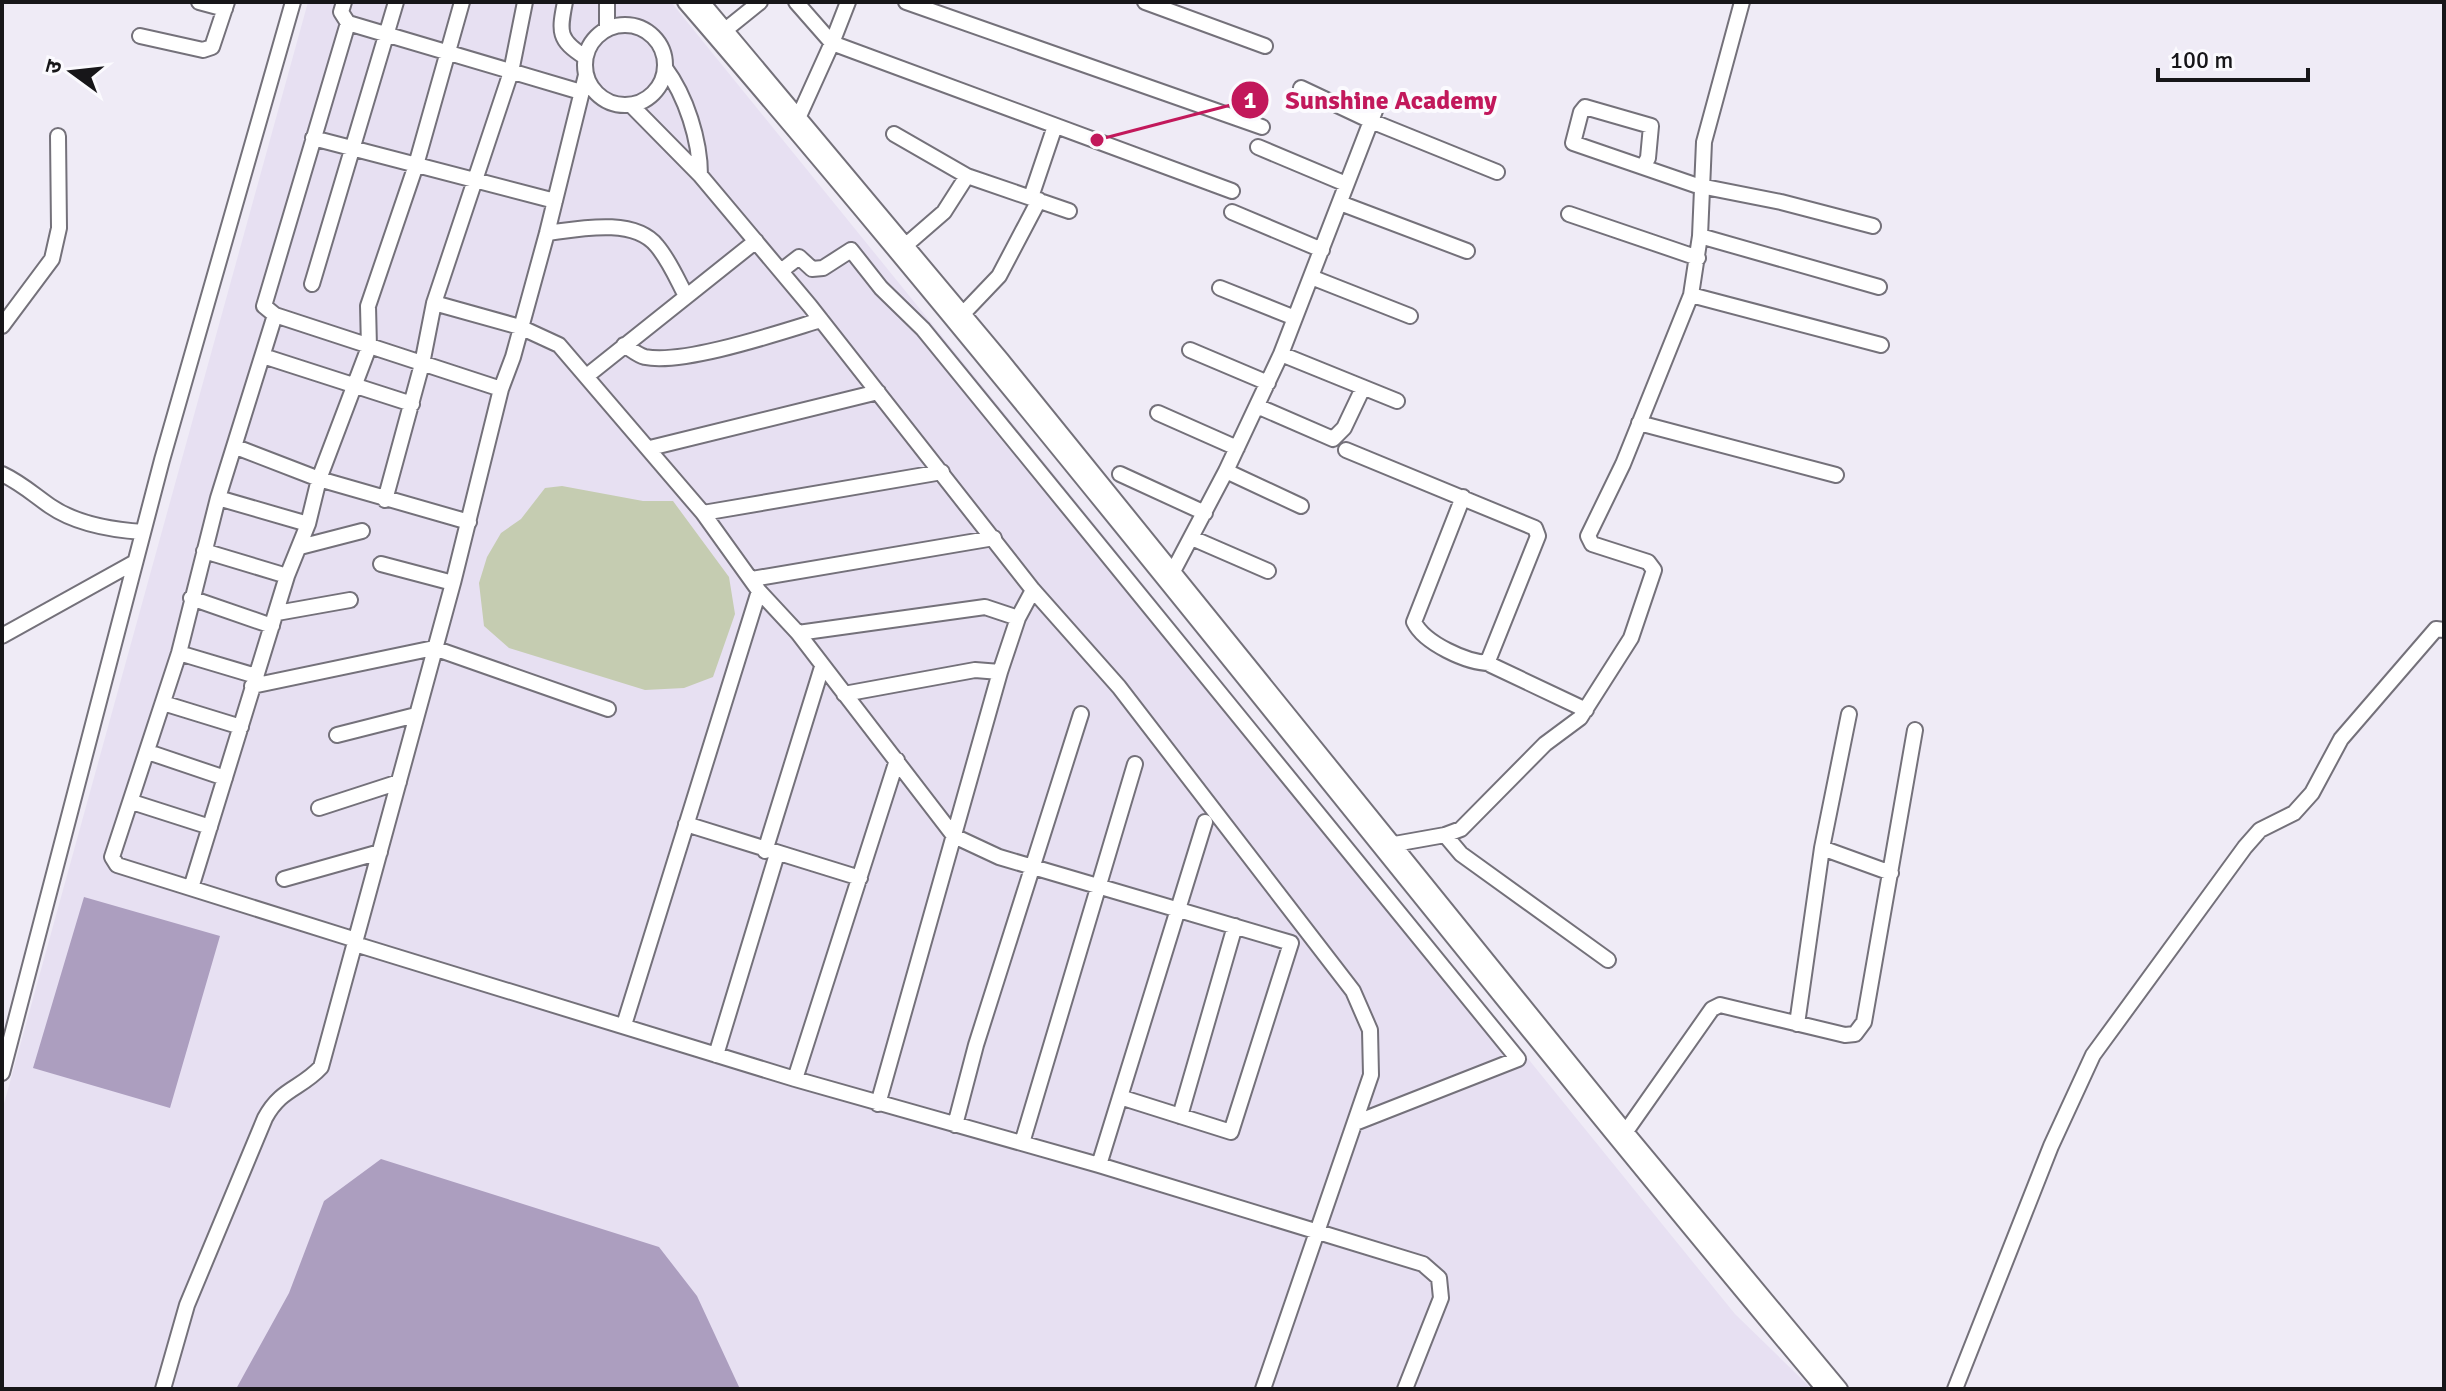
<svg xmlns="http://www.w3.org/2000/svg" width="2446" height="1391" font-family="Signika,'Noto Sans Devanagari',sans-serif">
  <rect width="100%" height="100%" fill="#efebf6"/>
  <path fill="#e7e0f2" d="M308 2H671L1735 1314 1812 1389H2V1111Z"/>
  <path fill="#c5ccb1" d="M562 486 643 501H673L729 577 735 614 713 677 684 688 645 690 509 648 484 626 479 583 487 557 501 533 521 519 545 488Z"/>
  <path fill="#ac9ebf" d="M84 897 220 936 170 1108 33 1068Z
    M381 1159 659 1247 697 1296 740 1389H236L289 1293 324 1201Z"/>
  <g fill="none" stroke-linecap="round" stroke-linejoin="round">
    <defs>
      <path id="minor" d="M199 2 225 9
        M344 2 341 12 348 23 581 92
        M565 2C559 32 558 40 585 57
        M607 2V29
        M685 2C1076 455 1439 931 1824 1389
        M702 2 1001 359 1626 1132 1840 1389
        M796 2 832 43 848 2
        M906 2 1262 127
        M1145 2 1265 46
        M348 23 264 306 275 315 501 389
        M585 65a40 40 0 1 1 80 0a40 40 0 1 1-80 0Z
        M719 35 760 2
        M140 36 203 50 212 47 227 2
        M665 68C686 96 700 140 700 175
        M1301 88 1371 121 1497 172
        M631 105 700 175 810 306 1033 590 1119 687 1353 991 1370 1030 1371 1075 1263 1389
        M799 116 832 43 1232 191
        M894 134 967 176 1069 211
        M313 138 555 201
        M1258 147 1346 184
        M1643 167 1648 158 1651 126 1585 107 1581 112 1573 143 1695 185 1781 202 1873 226
        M1031 197 1055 126
        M1340 203 1467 251
        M1232 212 1322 250
        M1569 214 1698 258
        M547 233C578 229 634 217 657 246 669 260 677 279 686 296
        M1700 236 1879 287
        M906 245 944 212 967 176
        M781 271 799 257 812 269 823 268 851 250 881 288 923 329 1518 1059 1355 1123
        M1311 277 1410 316
        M312 284 396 2
        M1220 288 1295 318
        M1691 295 1881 345
        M434 303 520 327 559 345 703 513 759 591 798 633 954 836 999 857 1291 943 1231 1132 1120 1097
        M275 315 218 498 179 653 112 857 117 865 356 940
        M957 320 999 276 1039 200
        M2 326 52 259 59 228 58 136
        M624 345C631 349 637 355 645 357 684 365 781 332 821 320
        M1190 350 1268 383
        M1281 354 1397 401
        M263 356 412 404
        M588 375 756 241
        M1257 406 1333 439 1344 428 1363 388
        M1158 413 1237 448
        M1639 423 1836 475
        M236 447 319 479 469 522
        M650 448 878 392
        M1346 450 1535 528 1538 536 1488 661 1491 665 1586 710
        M1226 471 1301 506
        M2 474C21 483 33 494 50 506 76 524 112 530 143 532
        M1120 474 1205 513
        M1463 497 1414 622C1424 643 1467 663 1490 663
        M218 498 308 524
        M385 500 422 364 434 303 511 72 525 2
        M703 513 942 472
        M1192 538 1268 571
        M300 547 362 531
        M204 551 287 576
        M381 564 453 583
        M752 579 994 538
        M1169 579 1226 471 1281 354 1378 103
        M191 598 272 626
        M277 613 350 600
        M798 633 985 607 1018 618
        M2 636 135 562
        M179 653 256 676
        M252 686 434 648 608 709
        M844 694 975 670 1000 672
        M163 703 241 727
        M337 735 416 715
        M148 752 225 778
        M132 802 210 827
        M319 808 399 782
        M686 824 860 878
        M1445 835 1461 854 1608 960
        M1389 845 1445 835 1461 829 1545 744 1580 718 1631 638 1654 570 1648 562 1592 544 1588 536 1623 464 1691 295 1700 236 1704 142 1742 2
        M1822 848 1891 873
        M765 851 822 667
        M284 879 380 852
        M191 888 287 576 308 524 319 479 369 347 368 306 416 165 462 2
        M355 944 795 1079 1099 1165 1423 1264 1439 1278 1441 1298 1405 1389
        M1797 1024 1822 848 1849 714
        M624 1025 759 591
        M716 1055 777 854
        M2 1073 162 460 293 2
        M795 1079 897 760
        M878 1104 1000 672 1018 618 1033 590
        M1180 1116 1235 926
        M955 1125 976 1045 1081 714
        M1622 1137 1712 1009 1720 1005 1845 1035 1855 1034 1864 1022 1915 730
        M1022 1143 1135 764
        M1099 1165 1205 822
        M163 1389 187 1305 265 1118C281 1088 301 1089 321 1067L453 583 501 389 513 357 547 233 586 75
        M1955 1389 2051 1146 2093 1055 2245 847 2260 830 2294 813 2312 793 2341 739 2436 629 2444 630"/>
    </defs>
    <use href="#minor" stroke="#74717a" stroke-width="18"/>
    <use href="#minor" stroke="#fff" stroke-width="14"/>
  </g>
  <path fill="none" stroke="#c2185b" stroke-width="3" d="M1097 140L1250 100"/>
  <g fill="#c2185b" stroke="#fbfafe" stroke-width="3">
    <circle cx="1097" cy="140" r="8"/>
    <circle cx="1250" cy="100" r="20"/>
  </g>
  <g font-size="24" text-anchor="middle" font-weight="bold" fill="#fff">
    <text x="1250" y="108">1</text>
  </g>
  <g font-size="26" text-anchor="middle" font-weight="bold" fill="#c2185b" stroke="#fbfafe" stroke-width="8" stroke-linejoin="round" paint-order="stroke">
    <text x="1391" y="109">Sunshine Academy</text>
  </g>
  <rect width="2446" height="1391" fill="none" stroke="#171619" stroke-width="8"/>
  <g transform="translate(72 72) rotate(285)" stroke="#fbfafe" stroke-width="6" paint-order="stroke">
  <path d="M0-6L14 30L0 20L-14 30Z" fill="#171619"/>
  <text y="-12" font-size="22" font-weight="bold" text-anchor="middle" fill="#171619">उ</text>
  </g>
  <path d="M2158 68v12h150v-12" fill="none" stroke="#171619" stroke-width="4"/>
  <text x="2170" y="68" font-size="24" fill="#171619" stroke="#fbfafe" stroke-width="6" paint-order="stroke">100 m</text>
</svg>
